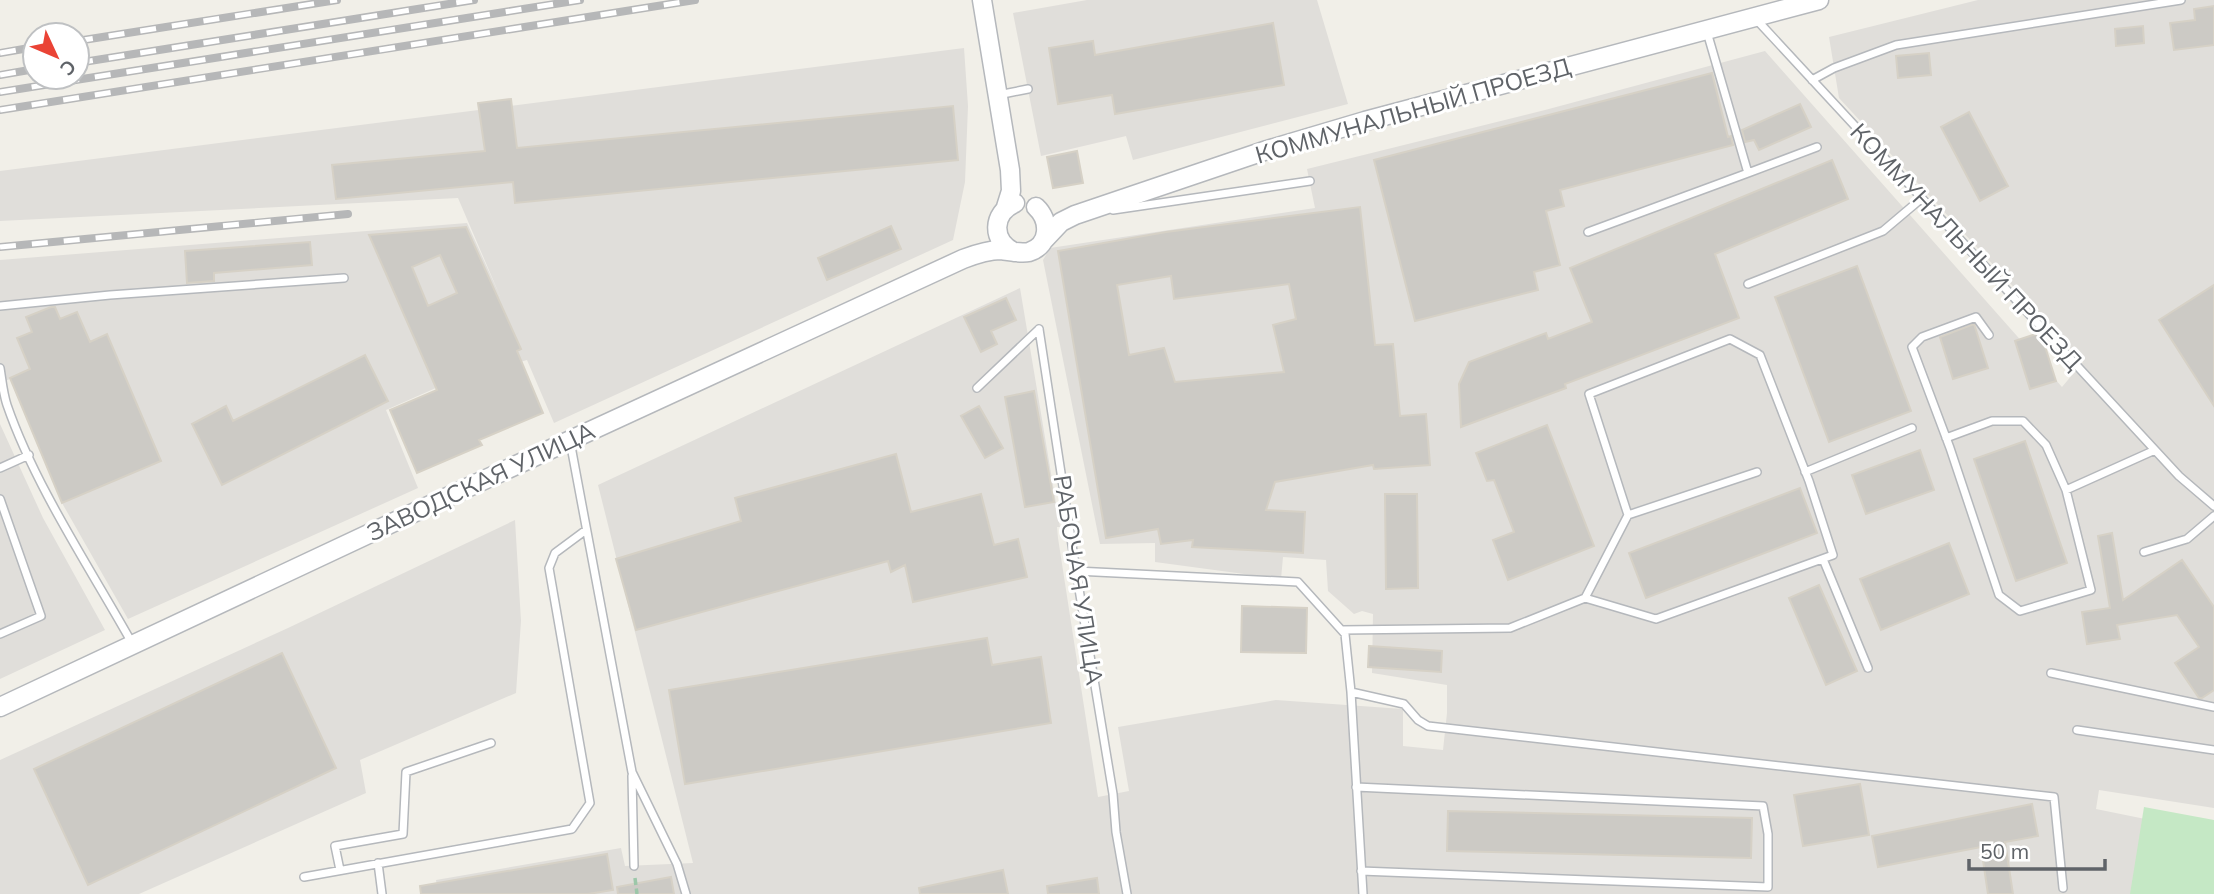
<svg xmlns="http://www.w3.org/2000/svg" width="2214" height="894" font-family="Mulish,sans-serif">
  <rect width="100%" height="100%" fill="#f1efe8"/>
  <path fill="#e0deda" d="M1087 0H1317L1348 104 1133 160 1126 136 1041 156 1013 13Z
    M1978 0H2214V808L2099 790 2096 809 2214 833V894H438L436 880 621 848 625 866 693 863 598 485 1020 288 1060 527H1057L1058 538 1098 797 1129 791 1118 727 1276 700 1403 709V746L1443 750 1447 713V685L1372 673 1373 614 1362 611 1354 614 1328 591 1326 560 1283 557 1281 579 1155 562V543L1100 544 1043 260 1050 248 1315 208 1307 169 1545 110 1765 51 2062 387 2083 362 1839 98 1829 37Z
    M964 48 968 106 965 182 953 240 554 423 527 360 454 380 386 410 418 488 128 619 62 503 10 379 0 383V260L467 223 500 296 458 198 0 221V171Z
    M0 424 43 518 105 630 0 679Z
    M515 520 521 621 516 693 360 760 366 793 139 894H0V760L288 628Z"/>
  <path fill="#c5e8c5" d="M2144 807 2214 820V894H2130Z"/>
  <path fill="#cccac5" stroke="#d6d1c6" stroke-width="2" fill-rule="evenodd" d="M2214 6V45L2174 50 2170 23 2195 20 2194 9Z
    M1273 23 1284 85 1115 114 1112 95 1058 104 1049 48 1093 41 1095 55Z
    M2143 26 2144 43 2116 46 2115 29Z
    M1929 53 1931 75 1898 78 1896 56Z
    M1712 73 1728 137 1731 136 1733 145 1560 190 1564 206 1546 211 1560 265 1534 272 1538 290 1415 321 1374 160Z
    M511 99 517 148 953 106 958 160 515 203 513 182 336 199 332 165 485 151 478 103Z
    M1800 104 1811 127 1759 150 1754 140 1745 142 1742 130Z
    M1969 112 2008 186 1980 201 1941 127Z
    M1077 151 1083 183 1053 188 1047 157Z
    M1832 160 1848 199 1715 254 1739 318 1565 384 1566 388 1461 427 1459 384 1469 362 1546 333 1548 339 1592 322 1570 268Z
    M1360 207 1375 345 1393 344 1400 416 1426 414 1430 465 1374 469 1373 465 1275 482 1266 510 1305 512 1303 553 1192 547 1193 540 1161 544 1158 529 1106 538 1058 251 1166 232ZM1171 276 1174 299 1289 284 1296 319 1273 325 1284 372 1175 382 1164 348 1129 355 1117 285Z
    M891 226 901 249 827 280 818 258Z
    M466 227 521 349 517 351 543 413 479 440 482 445 417 473 390 410 437 390 369 235ZM440 255 457 293 428 306 412 267Z
    M310 242 312 265 214 273V281L187 283 185 251Z
    M1857 266 1911 411 1829 442 1775 297Z
    M2214 285V406L2159 320Z
    M1006 298 1016 320 991 331 997 344 981 352 964 317Z
    M51 307H55L60 319 77 312 90 342 107 334 161 461 62 503 10 378 30 369 17 338 32 332 26 317Z
    M1974 324 1988 368 1953 379 1940 337Z
    M2039 333 2042 337 2056 381 2030 389 2015 341Z
    M365 355 388 401 222 485 192 424 226 406 233 421Z
    M1034 391 1054 502 1025 507 1005 397Z
    M979 406 1003 448 985 458 961 416Z
    M1547 425 1594 546 1508 580 1493 540 1514 532 1494 480 1487 481 1476 453Z
    M2025 441 2067 563 2016 581 1974 459Z
    M1920 450 1934 490 1866 514 1852 475Z
    M896 454 911 512 981 494 994 545 1018 539 1027 577 913 602 905 565 891 572 888 561 636 630 616 559 741 521 735 498Z
    M1800 488 1817 533 1646 598 1629 553Z
    M1385 494H1417L1418 588 1386 589Z
    M2112 533 2123 600 2182 560 2214 607V690L2202 698H2199L2175 663 2199 647 2177 615 2117 625 2120 639 2087 644 2082 612 2110 608 2098 536Z
    M1949 543 1969 594 1881 630 1860 579Z
    M1819 585 1857 671 1826 685 1789 598Z
    M1242 606 1307 608 1306 653 1241 652Z
    M987 638 992 665 1041 657 1051 723 685 784 669 690Z
    M1369 646 1442 651 1441 672 1368 667Z
    M282 653 336 768 88 885 34 769Z
    M1860 784 1869 835 1803 846 1794 795Z
    M2032 804 2038 836 2005 842 2013 894H1988L1981 847 1878 867 1872 836Z
    M1448 811 1752 818 1751 858 1447 851Z
    M607 854 613 890 588 894H421L420 886Z
    M1003 870 1008 894H920L919 888Z
    M671 877 674 894H618L617 887Z
    M1097 878 1099 894H1048L1047 886Z"/>
  <g fill="none" stroke-linecap="round" stroke-linejoin="round">
    <defs>
      <path id="service" d="M1755 18 2179 476 2214 506
        M1812 80 1834 68 1896 45 2181 0
        M998 95 1028 89
        M1748 173 1817 147
        M1113 210 1310 181
        M1588 232 1748 173 1707 32
        M1748 284 1883 231 1922 198
        M0 306 110 295 344 278
        M1039 329 1076 571 1113 794 1116 832 1127 894
        M1989 335 1976 317 1922 337 1912 347 1950 448 1999 595 2020 611 2091 590 2066 490 2155 450
        M0 368C2 380 3 393 7 405 35 486 90 568 132 643
        M977 388 1039 329
        M1946 438 1992 421H2023L2046 445 2066 490
        M570 441 632 772 677 864 686 894
        M0 468 29 455
        M1805 472 1912 428
        M0 499 41 616 0 634
        M1628 515 1757 472
        M2144 552 2187 539 2214 516
        M1823 559 1868 668
        M1076 571 1298 582 1345 634 1351 692 1404 704 1418 720 1428 726 2054 797 2063 888
        M1342 630 1510 628 1585 598 1628 515 1589 394 1730 339 1760 355 1809 481 1833 555 1656 619 1585 598
        M2051 673 2214 707
        M1351 692 1363 894
        M2077 730 2214 750
        M632 776 634 866
        M1356 787 1763 806 1768 834V887L1361 871
        M378 863 382 894
        M340 870 335 846 403 834 406 772 491 743
        M304 877 572 829 590 803 549 568 555 553 586 530"/>
      <path id="tertiary" d="M982 0 1010 170 1011 191 1006 207
        M1044 240 1061 222 1075 215 1267 150 1365 121 1819 0
        M1014 252C991 241 992 213 1015 203
        M0 707 458 492 963 259C976 254 988 250 1001 250 1010 251 1020 254 1029 252 1051 245 1050 220 1036 207"/>
    </defs>
    <use href="#service" stroke="#b5b8bc" stroke-width="10"/>
    <use href="#tertiary" stroke="#b5b8bc" stroke-width="21"/>
    <path stroke="#9cc7a9" stroke-width="3.5" stroke-dasharray="7 3.5" stroke-linecap="butt" d="M635 878 637 894"/>
    <use href="#service" stroke="#fff" stroke-width="7"/>
    <use href="#tertiary" stroke="#fff" stroke-width="18"/>
    <defs>
      <path id="rail" d="M77 41 337 0
        M0 53 35 47
        M77 63 474 0
        M0 75 35 69
        M0 92 580 0
        M0 110 695 0
        M0 247 348 214"/>
    </defs>
    <use href="#rail" stroke="#b6b7b8" stroke-width="8"/>
    <use href="#rail" stroke="#fff" stroke-width="5" stroke-dasharray="16" stroke-linecap="butt"/>
  </g>
  <g text-anchor="middle" stroke-width="6" stroke-linejoin="round" paint-order="stroke">
    <g font-size="24" fill="#5f6368" stroke="#fff">
      <text transform="translate(1413 111) rotate(-16)" y="8">КОММУНАЛЬНЫЙ ПРОЕЗД</text>
      <text transform="translate(1966 247) rotate(47)" y="8">КОММУНАЛЬНЫЙ ПРОЕЗД</text>
      <text transform="translate(481 482) rotate(-25)" y="8">ЗАВОДСКАЯ УЛИЦА</text>
      <text transform="translate(1078 580) rotate(81)" y="8">РАБОЧАЯ УЛИЦА</text>
    </g>
  </g>
  <g transform="translate(56 56) rotate(134)"><circle r="33" fill="#ffffff" stroke="#bfc1c3" stroke-width="2"/>
  <path d="M0-5L12 26L0 18L-12 26Z" fill="#ea4335"/>
  <text y="-10" font-size="19" font-weight="bold" text-anchor="middle" fill="#5f6368">С</text>
  </g>
  <path d="M1969 859v10h136v-10" fill="none" stroke="#5f6368" stroke-width="3.5"/>
  <text x="1980" y="859" font-size="21" fill="#5f6368" stroke="#ffffff" stroke-width="5" paint-order="stroke">50 m</text>
</svg>
